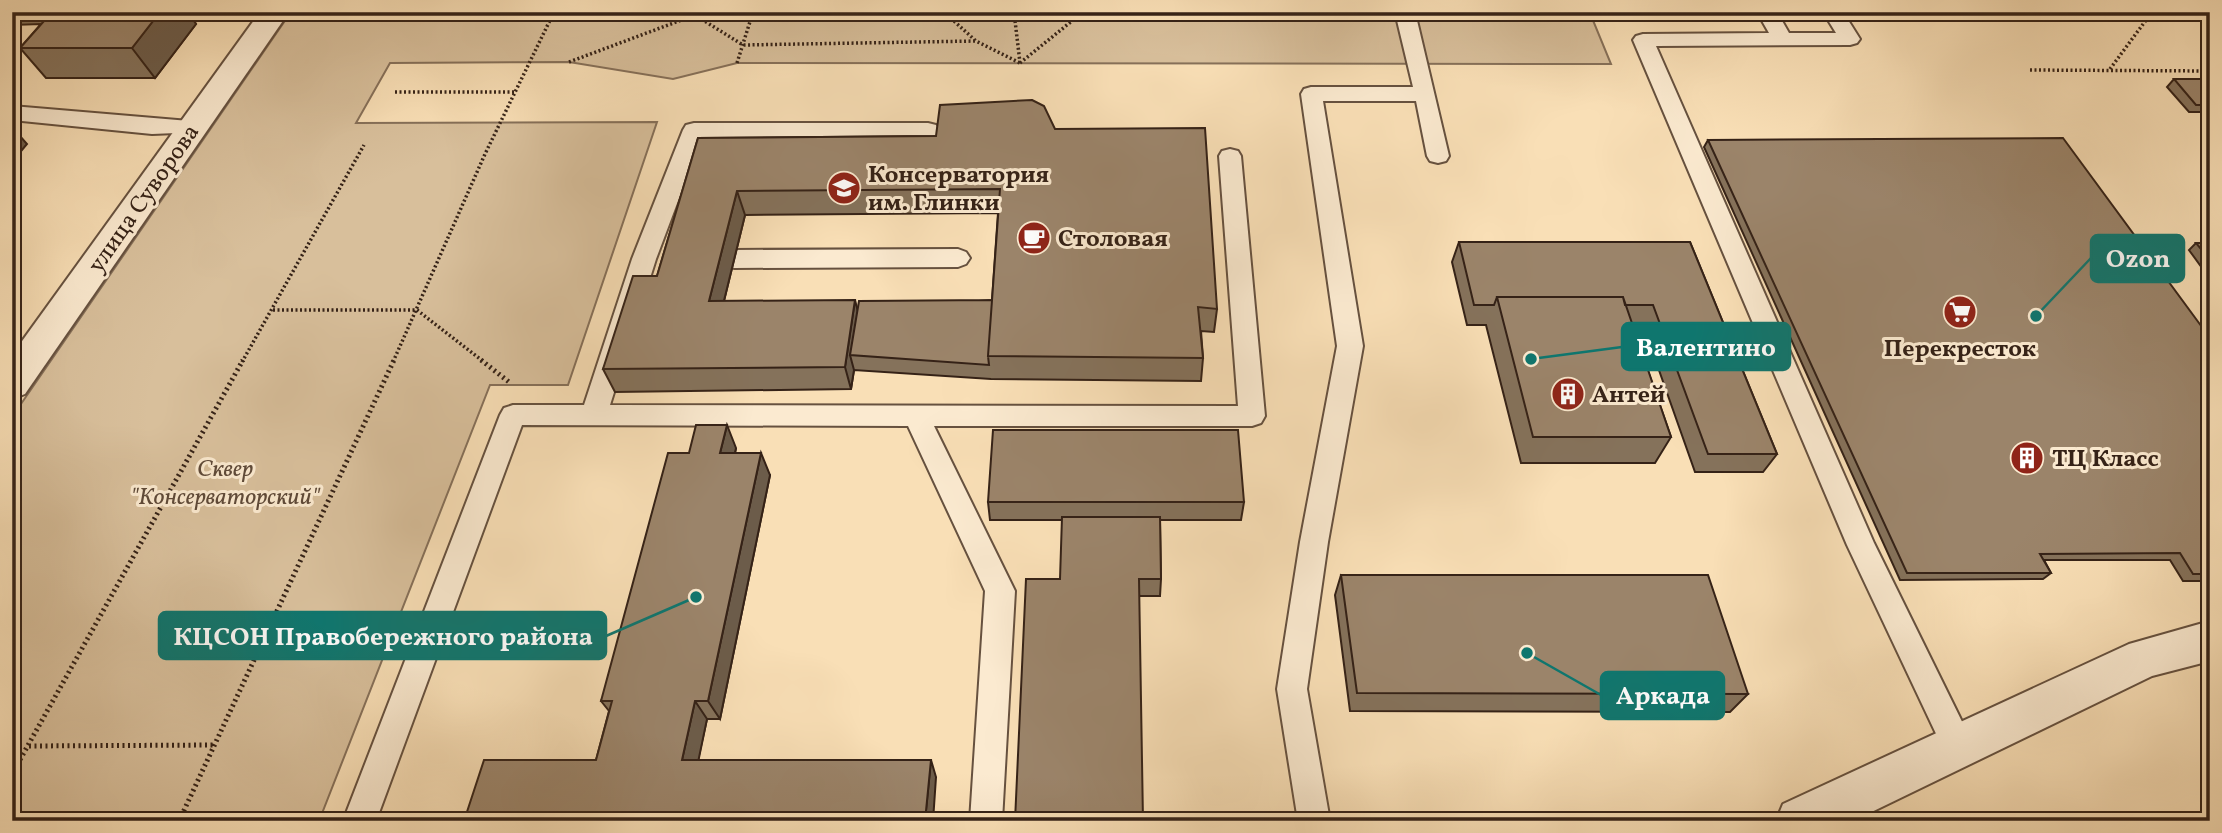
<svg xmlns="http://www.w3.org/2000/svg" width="2222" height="833" font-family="Vollkorn,serif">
  <rect width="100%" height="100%" fill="#f9dfb6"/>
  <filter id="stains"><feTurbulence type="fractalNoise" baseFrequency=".00286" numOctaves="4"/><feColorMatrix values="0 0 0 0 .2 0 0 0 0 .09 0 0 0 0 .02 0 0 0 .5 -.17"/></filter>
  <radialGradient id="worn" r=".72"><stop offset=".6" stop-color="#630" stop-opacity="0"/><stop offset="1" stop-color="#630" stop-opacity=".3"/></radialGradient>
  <path fill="#d8bf9b" stroke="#867059" stroke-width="2" d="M291 12H1743L1745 17 1592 18 1611 64 737 63 673 79 569 62 390 63 356 123 657 122 568 385H490L319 821H12V417Z"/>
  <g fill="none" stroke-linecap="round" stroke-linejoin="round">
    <defs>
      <path id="service" d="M1395 12H1415L1449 156 1446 161 1438 163 1430 161 1427 156 1416 101H1323L1363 346 1328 542 1307 689 1330 821H1298L1277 689 1300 542 1337 346 1301 94 1304 89 1311 87H1413Z
        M1757 12H1777L1789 33H1836L1823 12H1843L1860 39 1857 43 1850 45 1656 46 1874 543 1974 746 1969 757 1958 761 1947 757 1847 545 1633 40 1636 36 1643 34 1769 33Z
        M12 106 201 122 204 127 201 132 152 134 12 120Z
        M694 123H928L936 125 939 130 936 135 928 137H702L656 259 610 405 1238 406 1219 156 1222 151 1230 149 1238 151 1241 156 1265 416 1261 423 1252 426H934L1015 591 1002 821H970L985 591 908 426 522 425 376 821H343L500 415 504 408 513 405H584L632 259 683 130 686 125Z
        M958 249 966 252 970 258 966 264 958 267 734 268 726 265 722 259 726 253 734 250Z"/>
      <path id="minor" d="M2210 621V661L2152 676 1853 821H1776L1783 804 2129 644Z"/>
      <path id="tertiary" d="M260 12H289L25 394 12 399V355Z"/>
    </defs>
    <use href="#service" stroke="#66513f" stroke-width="4"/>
    <use href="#minor" stroke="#66513f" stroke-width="4"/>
    <use href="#tertiary" stroke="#66513f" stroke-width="4"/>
    <path stroke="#352217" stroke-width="3.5" stroke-dasharray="2 2.5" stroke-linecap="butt" d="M690 12 743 45 976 41
      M944 12 976 41 1020 63
      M1014 12 1020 63
      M569 62 703 12
      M737 63 753 12
      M1020 63 1083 12
      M2110 69 2152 12
      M2030 70 2210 71
      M395 92H514
      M273 310H417L484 362
      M242 362 364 145
      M393 362 485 154 554 12"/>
    <path stroke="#352217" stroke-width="5" stroke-dasharray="2 3.5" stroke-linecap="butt" d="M481 360 509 382
      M29 746 215 745
      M12 774 243 360
      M179 821 394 360"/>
    <use href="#service" fill="#fbead0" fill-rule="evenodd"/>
    <use href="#minor" fill="#fbead0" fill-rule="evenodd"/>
    <use href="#tertiary" fill="#fbead0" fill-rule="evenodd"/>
  </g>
  <path fill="#85725b" stroke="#352217" stroke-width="2" fill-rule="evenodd" d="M12 12H188L196 24 155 78H46L20 48 41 24 12 25Z
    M2174 79H2210V112H2189L2167 87Z
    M1055 129 1217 309 1214 332 1201 331 1203 358 1201 381 991 379 854 370 851 389 615 392 603 369 657 276 698 138 936 136ZM998 213 992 300 857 310 724 301 745 215Z
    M1708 140 2210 338V581H2183L2170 560H2044L2051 573 2043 579 1900 580 1704 147Z
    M1459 242H1690L1777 454 1763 472H1695L1643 325H1632L1671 437 1655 463H1521L1486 325H1467L1452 262Z
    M2196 243H2210V279L2189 250Z
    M736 448 735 453 770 475 720 719H707L698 760 936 777 596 760 609 711 601 701Z
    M988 502H1244L1241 520H1160L1161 579 1160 596H1140L1062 520H990Z
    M1341 575 1748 694 1730 712 1350 711 1335 595Z"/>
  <path fill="#6c5c4a" stroke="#352217" stroke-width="2" d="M160 12H188L196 24 155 78 132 48Z
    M12 127 27 144 12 162Z
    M737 191 745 215 718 325 709 301Z
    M855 300 861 324 850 355 854 370 851 389 845 367Z
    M727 425 736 448 730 475 720 453Z
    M761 453 770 475 720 719 708 701Z
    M695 701 707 719 695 777 682 760Z
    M931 760 936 777 933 821H925Z"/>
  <path fill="#9b846a" stroke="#352217" stroke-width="2" d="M52 12H160L132 48H20Z
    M2174 79H2210V105H2196Z
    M1032 100 1044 106 1055 129 1205 128 1217 309 1198 307 1203 358 988 356 1000 189 737 191 709 301 855 300 845 367 603 369 633 276H657L698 138 936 136 940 105Z
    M2063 138 2210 338V574H2193L2180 553 2040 554 2051 573H1907L1708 140Z
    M1459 242H1690L1777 454H1708L1653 305H1625L1623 297H1497L1494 305H1474Z
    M2196 243H2210V260Z
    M1497 297H1623L1671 437H1533Z
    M992 300 988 356 989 365 850 355 859 301Z
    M696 425H727L720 453H761L708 701H695L682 760H931L925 821H464L484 760H596L612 701H601L668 453H689Z
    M993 430H1238L1244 502H988Z
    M1062 517H1160L1161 579H1139L1143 821H1015L1026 579H1060Z
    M1341 575H1708L1748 694 1357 693Z"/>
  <defs>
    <symbol id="university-disc" viewBox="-11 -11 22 22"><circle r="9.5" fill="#8f2418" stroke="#fbead0"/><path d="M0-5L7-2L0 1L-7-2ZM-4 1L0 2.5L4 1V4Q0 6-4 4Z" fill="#fff"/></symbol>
    <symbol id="cafe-disc" viewBox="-11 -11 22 22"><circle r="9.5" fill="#8f2418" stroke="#fbead0"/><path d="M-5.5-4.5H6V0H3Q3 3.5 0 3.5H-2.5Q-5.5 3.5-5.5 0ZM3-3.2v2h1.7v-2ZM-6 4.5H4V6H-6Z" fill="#fff"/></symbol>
    <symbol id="supermarket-disc" viewBox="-11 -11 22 22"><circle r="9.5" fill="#8f2418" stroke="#fbead0"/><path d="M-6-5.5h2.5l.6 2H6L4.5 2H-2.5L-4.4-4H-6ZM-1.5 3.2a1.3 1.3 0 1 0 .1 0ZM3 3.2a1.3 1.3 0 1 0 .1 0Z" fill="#fff"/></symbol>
    <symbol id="building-disc" viewBox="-11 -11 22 22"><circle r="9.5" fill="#8f2418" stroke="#fbead0"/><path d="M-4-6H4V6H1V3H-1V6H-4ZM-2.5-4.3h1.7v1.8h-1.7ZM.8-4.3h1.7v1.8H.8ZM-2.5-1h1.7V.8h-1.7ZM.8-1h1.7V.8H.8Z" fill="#fff"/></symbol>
  </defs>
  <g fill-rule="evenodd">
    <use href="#university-disc" x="825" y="169" width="38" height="38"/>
    <use href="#cafe-disc" x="1015" y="219" width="38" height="38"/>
    <use href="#supermarket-disc" x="1941" y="293" width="38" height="38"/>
    <use href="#building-disc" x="1549" y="375" width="38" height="38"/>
    <use href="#building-disc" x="2008" y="439" width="38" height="38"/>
  </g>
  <g text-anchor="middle" stroke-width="6" stroke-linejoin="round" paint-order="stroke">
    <g font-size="24" font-weight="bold" fill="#352217" stroke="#fbead0" text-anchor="start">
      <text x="868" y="182">Консерватория<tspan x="868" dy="28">им. Глинки</tspan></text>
      <text x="1058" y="246">Столовая</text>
      <text x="1960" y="356" text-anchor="middle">Перекресток</text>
      <text x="1592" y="402">Антей</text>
      <text x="2052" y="466">ТЦ Класс</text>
    </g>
    <g font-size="24" fill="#352217" stroke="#fbead0">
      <text transform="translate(143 198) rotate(-55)" y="8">улица Суворова</text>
    </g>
    <g font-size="24" font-style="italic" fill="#5e4938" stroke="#fbead0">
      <text x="225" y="476">Сквер<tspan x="225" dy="28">"Консерваторский"</tspan></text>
    </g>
  </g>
  <path fill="none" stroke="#0f766e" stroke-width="2.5" d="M2036 316L2091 258M1531 359L1622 347M696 597L606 636M1527 653L1601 695"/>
  <g fill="#0f766e" stroke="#fbead0" stroke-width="2.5">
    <circle cx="2036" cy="316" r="7"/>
    <circle cx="1531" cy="359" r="7"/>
    <circle cx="696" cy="597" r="7"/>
    <circle cx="1527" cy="653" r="7"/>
  </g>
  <g fill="#0f766e" stroke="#0f766e" stroke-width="2.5">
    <rect x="2091" y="235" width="93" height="47" rx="7"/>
    <rect x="1622" y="323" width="168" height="47" rx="7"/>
    <rect x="159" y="612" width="447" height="47" rx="7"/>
    <rect x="1601" y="672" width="123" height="47" rx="7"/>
  </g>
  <g font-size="26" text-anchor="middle" font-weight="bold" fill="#fff">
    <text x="2138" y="267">Ozon</text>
    <text x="1706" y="356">Валентино</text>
    <text x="383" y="645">КЦСОН Правобережного района</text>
    <text x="1663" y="704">Аркада</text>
  </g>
  <rect width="2222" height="833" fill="none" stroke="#f9dfb6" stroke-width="42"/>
  <rect x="14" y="14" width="2194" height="805" fill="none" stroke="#352217" stroke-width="3.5"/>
  <rect x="21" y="21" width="2180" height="791" fill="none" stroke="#352217" stroke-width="2"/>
  <rect width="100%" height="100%" filter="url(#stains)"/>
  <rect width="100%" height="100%" fill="url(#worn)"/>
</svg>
